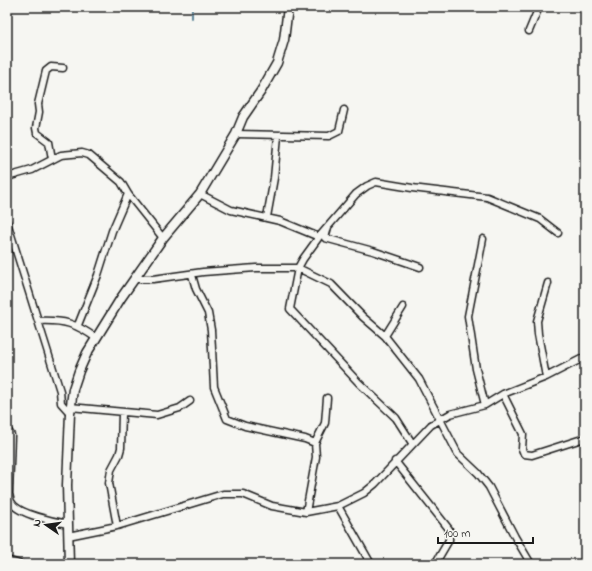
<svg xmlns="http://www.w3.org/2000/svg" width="592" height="571" font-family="'Indie Flower',sans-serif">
  <rect width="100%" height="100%" fill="#f6f6f2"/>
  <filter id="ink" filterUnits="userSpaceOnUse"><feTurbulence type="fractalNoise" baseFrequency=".025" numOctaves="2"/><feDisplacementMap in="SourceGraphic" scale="8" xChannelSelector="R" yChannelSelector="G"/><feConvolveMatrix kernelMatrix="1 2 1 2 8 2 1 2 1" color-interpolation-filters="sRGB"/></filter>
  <g filter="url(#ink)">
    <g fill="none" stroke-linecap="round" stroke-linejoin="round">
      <path stroke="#5e8698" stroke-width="2" d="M192 7V18
        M581 564 585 563"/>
      <defs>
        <path id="street" d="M529 31 539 7
          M236 134 329 136 339 131 344 110
          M52 159 49 142 37 133 36 128 39 112 38 104 46 71 51 67 63 68
          M7 177 32 170 61 155 82 153 89 155 121 182 128 194 163 238
          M200 194 231 210 280 221 319 237
          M267 217 274 178 278 136
          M7 222 60 391 61 403 70 413
          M328 227 325 238 373 251 420 267
          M483 239 468 316 476 369 485 405
          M192 275 196 289 208 313 211 330 214 387 227 419 245 426 305 439 315 443 316 457 306 512
          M134 279H153L203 272 256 268H298L331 284 363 317 385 336 419 379 458 454 478 473 489 487 515 537 531 564
          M38 321C64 320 75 323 96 338
          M78 325 98 275 112 231 128 194
          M385 336 403 307
          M546 377 538 334 537 321 548 283
          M503 394 523 434 522 449 524 454 532 455 585 438
          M70 407 157 415 180 408 190 401
          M7 429 11 435 9 494C10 497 10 501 12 503 18 514 56 522 68 524
          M315 443 325 423 327 398
          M412 443 396 418 359 383 290 309 298 268 303 259 319 237 356 194 367 186 376 182 412 188 487 197 540 219 558 233
          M395 461 449 529V540L435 564
          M338 506 371 564
          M117 526 109 483 111 470 119 455 121 448 122 413
          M68 536 117 526 223 494H243L272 506 306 512 338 506 364 493 375 484 431 425 450 414 485 405 503 394 546 377 585 357
          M7 560 20 564"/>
        <path id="secondary" d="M69 564 67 485 70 413 73 389 79 371 87 353 121 298 163 238 200 194 236 134 243 117 261 91 277 63 284 40 288 7"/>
      </defs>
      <use href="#street" stroke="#1c1c1c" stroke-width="9"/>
      <use href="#secondary" stroke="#1c1c1c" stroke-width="11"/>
      <use href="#street" stroke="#f6f6f2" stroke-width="6"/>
      <use href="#secondary" stroke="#f6f6f2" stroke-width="8"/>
    </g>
  </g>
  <rect width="592" height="571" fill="none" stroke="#f6f6f2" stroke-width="24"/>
  <rect x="12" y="12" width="568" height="547" fill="none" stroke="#1c1c1c" stroke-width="1.5" filter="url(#ink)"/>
  <g transform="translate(46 525) rotate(283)" stroke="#f6f6f2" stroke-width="3" paint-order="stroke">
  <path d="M0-3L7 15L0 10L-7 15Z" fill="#1c1c1c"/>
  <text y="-6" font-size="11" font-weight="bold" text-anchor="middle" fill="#1c1c1c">N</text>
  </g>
  <path d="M438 537v6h95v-6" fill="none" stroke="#1c1c1c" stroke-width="2"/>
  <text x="444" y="537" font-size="12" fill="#1c1c1c" stroke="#f6f6f2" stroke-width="3" paint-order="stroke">100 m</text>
</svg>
